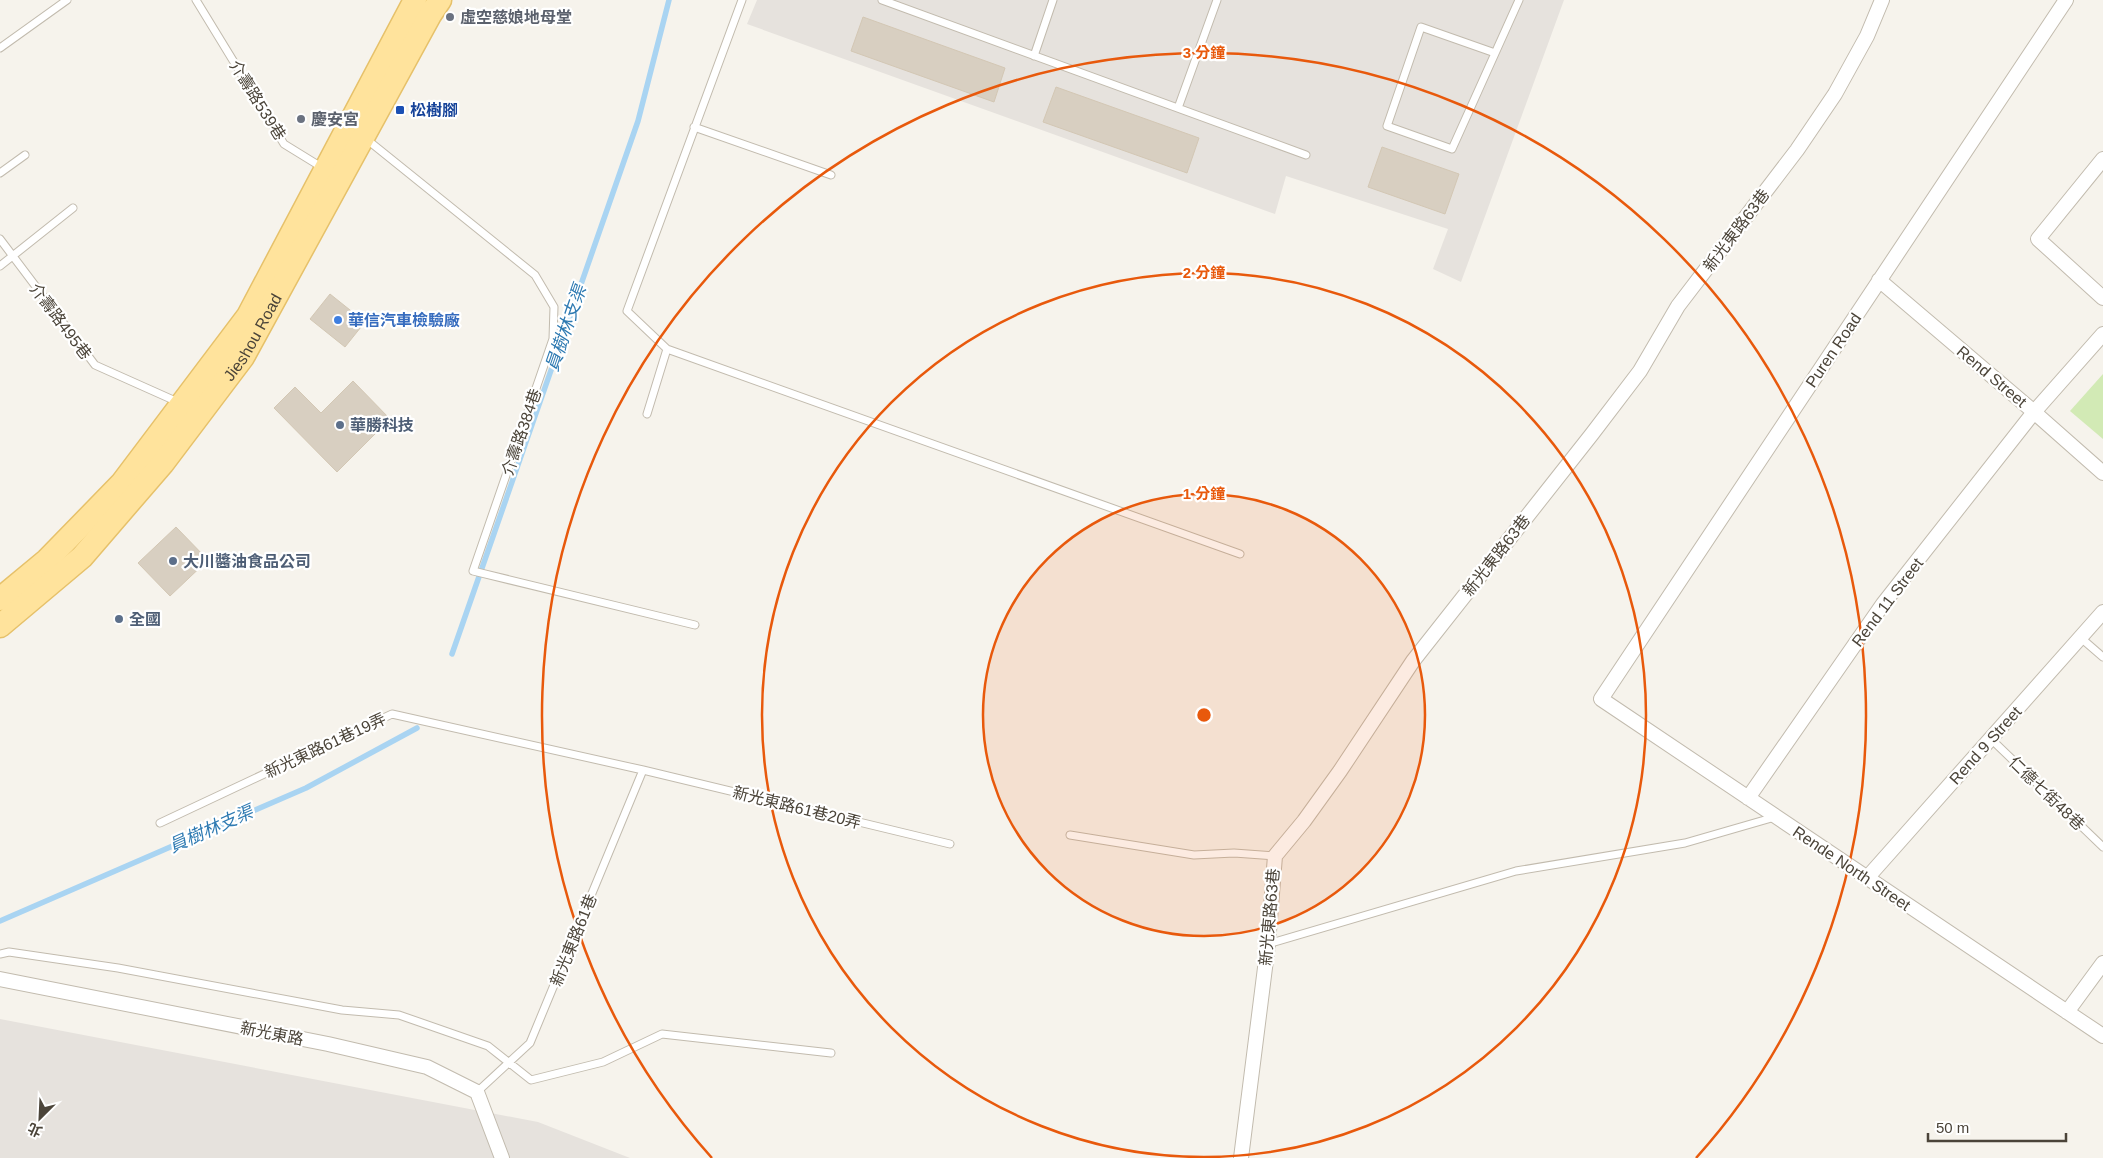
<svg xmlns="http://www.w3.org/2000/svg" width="2103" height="1158" font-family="Helvetica,'Noto Sans TC',sans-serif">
  <rect width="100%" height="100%" fill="#f6f3ec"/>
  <path fill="#e6e2dd" d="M757 0H1564L1461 282 1433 269 1448 229 1286 176 1275 214 747 24Z
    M0 1019 538 1122 630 1158H0Z"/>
  <path fill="#d2eab5" d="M2103 374V439L2070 411Z"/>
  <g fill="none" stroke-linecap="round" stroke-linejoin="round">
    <path stroke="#a9d4f2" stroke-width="5.5" d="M452 654 638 121 669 0
      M0 921 306 788 417 728"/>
  </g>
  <path fill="#d8cfc1" stroke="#d3c7b4" d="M863 17 1005 68 994 102 851 51Z
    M1056 87 1199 138 1187 173 1043 122Z
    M1382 147 1459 174 1445 214 1368 187Z
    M330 294 365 322 345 347 310 319Z
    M353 381 390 419 337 472 274 408 295 387 321 413Z
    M176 527 208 560 170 596 138 563Z"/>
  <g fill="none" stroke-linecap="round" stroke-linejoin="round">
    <defs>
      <path id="service" d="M196 0 284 144 323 168
        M882 0 1306 155
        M0 48 67 0
        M1495 53 1421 27 1387 126 1452 149 1519 0
        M1034 56 1053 0
        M1178 108 1217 0
        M694 127 831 175
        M365 138 535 275 554 307 553 339 473 571 695 625
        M0 173 25 155
        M0 239 95 365 180 403
        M0 266 73 208
        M667 349 1240 554
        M647 414 667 349 627 311 742 0
        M2081 638 2103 657
        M1991 739 2103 847
        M160 823 392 714 643 770 950 844
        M1070 835 1194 855 1234 853 1275 856
        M1268 944 1516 871 1685 843 1775 817
        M0 954 9 952 118 968 342 1010 399 1015 488 1046 531 1080 603 1062 662 1034 831 1053
        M477 1092 530 1043 643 770"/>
      <path id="minor" d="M2066 0 1601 699 2103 1036
        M2103 159 2038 239 2103 298
        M1879 280 2034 412 2103 473
        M1748 798 1883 604 2034 412 2103 334
        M1867 878 2103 612
        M0 979 328 1044 427 1067 477 1092 502 1158
        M2067 1012 2103 963
        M1241 1158 1268 944 1275 856 1304 821 1340 771 1413 661 1592 434 1640 371 1678 306 1797 150 1835 94 1867 36 1882 0"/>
      <g id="primary">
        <path d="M0 599 47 560 122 483 248 316 415 0"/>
        <path id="s1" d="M0 626 82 557 163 463 243 357 430 15 440 0"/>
      </g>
    </defs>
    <use href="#service" stroke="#c2bbae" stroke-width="9"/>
    <use href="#minor" stroke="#c2bbae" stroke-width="16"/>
    <use href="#primary" stroke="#e6c16a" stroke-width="25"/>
    <use href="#service" stroke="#fff" stroke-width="7"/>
    <use href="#minor" stroke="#fff" stroke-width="14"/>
    <use href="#primary" stroke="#ffe39c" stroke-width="22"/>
  </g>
  <circle cx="1204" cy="715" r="221" fill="#e8590c" fill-opacity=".12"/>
  <g fill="none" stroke="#e8590c" stroke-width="2.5">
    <circle cx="1204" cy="715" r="221"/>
    <circle cx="1204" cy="715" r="442"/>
    <path d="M712 1158A662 662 0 1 1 1696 1158"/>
  </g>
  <g fill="#6b7280" stroke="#fff" stroke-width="2">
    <circle cx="450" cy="17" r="5"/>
    <circle cx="301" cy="119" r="5"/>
  </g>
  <rect fill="#1a4fb4" stroke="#fff" stroke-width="2" x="395" y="105" width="10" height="10" rx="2.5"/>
  <circle fill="#3f7fe0" stroke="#fff" stroke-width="2" cx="338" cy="320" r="5"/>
  <g fill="#5c6f8a" stroke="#fff" stroke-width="2">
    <circle cx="340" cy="425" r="5"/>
    <circle cx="173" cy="561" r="5"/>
    <circle cx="119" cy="619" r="5"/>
  </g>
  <g text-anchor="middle" stroke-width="4.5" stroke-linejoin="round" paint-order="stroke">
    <g font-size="16" font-weight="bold" fill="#5b616d" stroke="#fff" text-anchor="start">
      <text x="460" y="23">虛空慈娘地母堂</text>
      <text x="311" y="125">慶安宮</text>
    </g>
    <g font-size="16" fill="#4b4439" stroke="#fff">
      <text transform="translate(258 100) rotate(58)" y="6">介壽路539巷</text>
      <text transform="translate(1736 230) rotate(-53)" y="6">新光東路63巷</text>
      <text transform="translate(61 321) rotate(53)" y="6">介壽路495巷</text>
      <text dy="6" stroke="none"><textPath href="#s1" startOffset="386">Jieshou Road</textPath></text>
      <text transform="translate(1833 350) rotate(-56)" y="6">Puren Road</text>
      <text transform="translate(1992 376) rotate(40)" y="6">Rend Street</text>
      <text transform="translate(521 432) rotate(-71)" y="6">介壽路384巷</text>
      <text transform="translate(1496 555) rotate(-52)" y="6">新光東路63巷</text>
      <text transform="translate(1887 602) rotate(-53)" y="6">Rend 11 Street</text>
      <text transform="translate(325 745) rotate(-25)" y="6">新光東路61巷19弄</text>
      <text transform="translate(1985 745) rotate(-48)" y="6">Rend 9 Street</text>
      <text transform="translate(2047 793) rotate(44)" y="6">仁德七街48巷</text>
      <text transform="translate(797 807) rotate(14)" y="6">新光東路61巷20弄</text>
      <text transform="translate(1852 868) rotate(34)" y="6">Rende North Street</text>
      <text transform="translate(1269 917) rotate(-85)" y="6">新光東路63巷</text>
      <text transform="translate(573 940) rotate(-68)" y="6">新光東路61巷</text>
      <text transform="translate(272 1033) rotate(11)" y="6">新光東路</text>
    </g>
    <g font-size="16" font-weight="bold" fill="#164399" stroke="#fff" text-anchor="start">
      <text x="410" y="116">松樹腳</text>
    </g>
    <g font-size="16" font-weight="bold" fill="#366cbe" stroke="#fff" text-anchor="start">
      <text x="348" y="326">華信汽車檢驗廠</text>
    </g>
    <g font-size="16" font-weight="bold" fill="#4e5e75" stroke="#fff" text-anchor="start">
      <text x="350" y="431">華勝科技</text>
      <text x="183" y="567">大川醬油食品公司</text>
      <text x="129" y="625">全國</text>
    </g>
    <g font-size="18" font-style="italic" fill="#2e7ab2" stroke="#fff">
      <text transform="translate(566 328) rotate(-71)" y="6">員樹林支渠</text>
      <text transform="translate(211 829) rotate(-24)" y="6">員樹林支渠</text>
    </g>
  </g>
  <circle cx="1204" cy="715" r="8" fill="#e8590c" stroke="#fff" stroke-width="2.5"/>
  <g font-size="15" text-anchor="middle" font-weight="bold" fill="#e8590c" stroke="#fff" stroke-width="4.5" stroke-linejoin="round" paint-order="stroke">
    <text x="1204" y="58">3 分鐘</text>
    <text x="1204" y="278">2 分鐘</text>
    <text x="1204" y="499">1 分鐘</text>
  </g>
  <g transform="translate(40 1118) rotate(204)" stroke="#ffffff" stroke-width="4" paint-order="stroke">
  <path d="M0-4L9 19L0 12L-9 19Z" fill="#4b4439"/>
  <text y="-8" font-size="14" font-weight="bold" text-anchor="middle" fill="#4b4439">北</text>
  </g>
  <path d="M1928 1133v8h138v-8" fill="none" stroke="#4b4439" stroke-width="2.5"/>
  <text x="1936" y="1133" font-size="15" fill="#4b4439" stroke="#ffffff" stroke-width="4" paint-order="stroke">50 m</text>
</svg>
